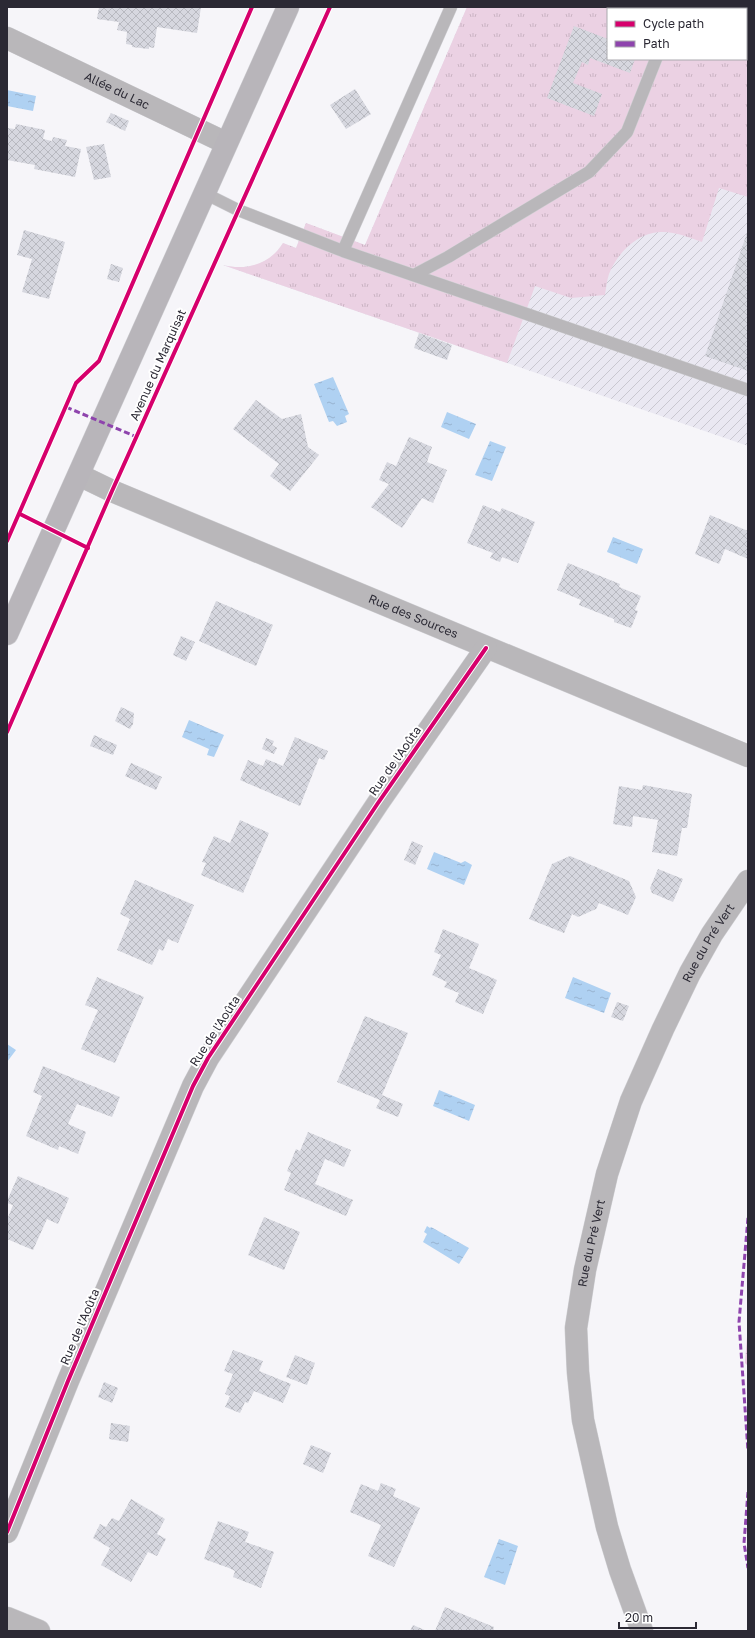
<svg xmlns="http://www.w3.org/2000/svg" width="755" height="1638" font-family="'Golos Text',sans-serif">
  <defs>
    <pattern id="industrial-furrows" width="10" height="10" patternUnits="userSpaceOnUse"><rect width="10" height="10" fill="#eae8f2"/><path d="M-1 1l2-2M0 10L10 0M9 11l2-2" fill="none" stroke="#c9c7d0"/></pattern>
    <pattern id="grass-tufts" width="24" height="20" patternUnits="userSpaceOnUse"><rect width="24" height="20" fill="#ebd1e3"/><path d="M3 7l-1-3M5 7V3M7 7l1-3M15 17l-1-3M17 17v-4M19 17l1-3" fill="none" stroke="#cab3c3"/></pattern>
    <pattern id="forest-crowns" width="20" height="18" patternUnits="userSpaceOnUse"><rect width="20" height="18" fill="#e8c7de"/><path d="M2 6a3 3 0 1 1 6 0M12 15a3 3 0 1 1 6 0" fill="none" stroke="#c7abbf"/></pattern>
    <pattern id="water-ripples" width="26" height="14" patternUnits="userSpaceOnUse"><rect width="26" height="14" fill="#afd1f2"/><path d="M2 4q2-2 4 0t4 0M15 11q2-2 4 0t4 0" fill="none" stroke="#97b3d0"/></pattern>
    <pattern id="building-cross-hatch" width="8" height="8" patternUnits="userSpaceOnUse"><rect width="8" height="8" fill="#d6d7df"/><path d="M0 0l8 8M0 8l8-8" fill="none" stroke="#b8b9c0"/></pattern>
  </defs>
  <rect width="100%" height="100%" fill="#f6f5f9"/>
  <path fill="url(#industrial-furrows)" fill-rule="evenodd" d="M467 7H748V446L223 265 239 268 256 265 267 260 274 255 283 243 296 248 306 223 365 245ZM608 9H746V59H608Z"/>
  <path fill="url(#grass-tufts)" fill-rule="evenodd" d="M467 7H748V197L719 188 702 242C688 237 674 231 660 232 636 233 617 254 609 274 607 280 606 288 605 295L571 298 535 286 507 363 223 265C247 271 270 264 283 243L296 248 306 223 365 245ZM608 9H746V59H608Z"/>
  <path fill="url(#forest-crowns)" d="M748 1323V1366L745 1363Z"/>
  <path fill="url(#water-ripples)" d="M7 90 36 96 33 111 7 106Z
    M333 377 349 414 345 416 347 422 337 426 333 421 329 422 314 384Z
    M447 412 476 424 469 439 441 427Z
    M490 441 506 447 492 481 475 475Z
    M613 537 643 549 637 564 607 552Z
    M189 720 224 735 214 757 207 755 209 749 182 737Z
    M434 852 461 863 465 861 472 865 464 885 427 869Z
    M573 977 611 993 604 1013 565 998Z
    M7 1044 16 1050 7 1062Z
    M439 1090 475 1105 469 1121 433 1106Z
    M427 1226 430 1228 431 1227 469 1248 459 1264 423 1242 427 1234 424 1232Z
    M499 1539 518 1546 505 1585 484 1577Z"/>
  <path fill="url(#building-cross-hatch)" d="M99 7H201L197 33 157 27 154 48 149 47V49L132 47V45L126 44 127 32 117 30 119 22 97 19Z
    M574 26 608 39V59H635L630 73 590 58 588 65 582 62 573 83 602 94 594 116 547 98Z
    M355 89 371 114 346 129 330 105Z
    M111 113 129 121 125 131 106 122Z
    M16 124 45 130 43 139 52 141 53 137 67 140 65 146 81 149 75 177 34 169 35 165 7 160V128L15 129Z
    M104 144 111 177 94 180 86 147Z
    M24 230 65 242 49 299 22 292 32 259 17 255Z
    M748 230V371L705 356Z
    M111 264 123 268 119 282 107 279Z
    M419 333 452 345 447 360 414 348Z
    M256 400 282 419 301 414 308 447 319 455 290 491 270 476 279 464 233 429Z
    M409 437 432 447 427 462 447 470 433 503 422 498 402 528 371 507 389 484 379 480 387 462 396 466Z
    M483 505 500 512 502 508 535 522 518 563 502 557 500 562 490 558 493 553 467 543Z
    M710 515 748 531V559L725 549 719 564 695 554Z
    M568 563 620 584 619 587 641 596 635 610 638 611 631 628 614 622V619L579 605 581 600 557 590Z
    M216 601 273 625 256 666 199 641Z
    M181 636 195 642 186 661 173 655Z
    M121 707 134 713 133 724 130 729 115 721Z
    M94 735 117 745 113 755 90 746Z
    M295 737 328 751 324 760 319 758 300 806 240 780 248 760 263 766 266 759 283 766Z
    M266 738 274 741 272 745 277 748 274 754 262 749Z
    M131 763 162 777 156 790 125 776Z
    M643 785 692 794 687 828H682L677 856 652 852 658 820 633 816 632 827 613 824 619 786 642 790Z
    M240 820 269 833 243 893 201 875 206 863 202 862 214 836 230 843Z
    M412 841 423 846 415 865 404 860Z
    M570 856 629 881 636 897 628 915 599 903 596 909 578 917 572 914 564 933 529 919 552 864Z
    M658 869 683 879 673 902 652 893 650 888Z
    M135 880 194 905 178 943 168 939 163 951 159 949 152 965 117 950 130 919 120 914Z
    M443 929 479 944 469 968 497 980 483 1014 455 1002 459 993 444 987 447 982 432 975 441 955 434 952Z
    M97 977 144 997 115 1063 81 1049 98 1010 85 1005Z
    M617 1002 629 1006 623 1021 611 1017Z
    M365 1016 408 1033 382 1095 403 1104 398 1117 376 1108 380 1100 337 1082Z
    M43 1066 120 1097 112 1117 77 1104 68 1124 86 1132 78 1154 59 1146 58 1150 26 1136 42 1096 33 1092Z
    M308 1132 351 1150 344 1167 325 1159 315 1184 353 1200 346 1216 284 1190 291 1173 287 1171 296 1149 300 1151Z
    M18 1176 69 1198 58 1224 47 1219 33 1250 7 1239V1220L13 1205 7 1203V1201Z
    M264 1217 300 1232 284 1270 248 1255Z
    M233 1350 263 1361 259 1371 291 1384 283 1403 254 1391 248 1403 245 1402 240 1413 225 1407 230 1396 225 1394 233 1374 224 1371Z
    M295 1355 315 1363 307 1385 286 1377Z
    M104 1382 118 1388 112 1403 98 1397Z
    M111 1423 130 1426 128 1442 109 1439Z
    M311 1445 331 1453 323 1473 303 1464Z
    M381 1483 396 1489 393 1496 420 1508 394 1567 368 1556 381 1525 350 1512 361 1484 378 1491Z
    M131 1499 165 1519 157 1534 166 1539 157 1556 148 1552 131 1582 101 1565 110 1548 93 1538 100 1524 106 1527 112 1518 119 1521Z
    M218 1521 249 1532 245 1542 274 1552 261 1588 233 1577 235 1571 229 1568 204 1559Z
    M445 1607 494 1627 493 1631H435Z
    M413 1625 427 1631H410Z"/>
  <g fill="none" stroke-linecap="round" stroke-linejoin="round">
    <defs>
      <path id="service" d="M673 9 674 7
        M204 193 238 210 343 251 748 390
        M343 251 451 7
        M414 275 448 257 589 172 627 132 656 59"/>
      <g id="minor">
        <path id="s1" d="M7 38 226 143"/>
        <path id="s2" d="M79 475 112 491 748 756"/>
        <path d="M7 1532 68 1381 193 1086 208 1058 378 803 486 648"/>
        <path d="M7 1618 39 1631"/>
        <path id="s3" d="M642 1631 620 1570 607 1527 583 1420 578 1372 576 1328 585 1270 607 1174 631 1101 663 1029 690 973 712 934 748 881"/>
      </g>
      <path id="secondary" d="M7 634 288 7"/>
    </defs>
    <use href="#service" stroke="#d1d1d5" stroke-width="13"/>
    <use href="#minor" stroke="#d1d1d5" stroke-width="23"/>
    <use href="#secondary" stroke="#d1d1d5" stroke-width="23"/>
    <use href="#service" stroke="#b9b7ba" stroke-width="12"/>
    <use href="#minor" stroke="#b9b7ba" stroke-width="22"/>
    <use href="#secondary" stroke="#b8b5ba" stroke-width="22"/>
    <path stroke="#8e44ad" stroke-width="3" stroke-dasharray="6 3" stroke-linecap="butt" d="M66 407 137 437
      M748 1218 739 1322 748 1451
      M748 1492 744 1543 748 1568"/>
    <defs>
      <path id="cycleway" d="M20 514 88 548
        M7 541 76 383 99 361 252 7
        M7 732 112 491 330 7
        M7 1532 68 1381 193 1086 208 1058 378 803 486 648"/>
    </defs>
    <use href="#cycleway" stroke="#fff" stroke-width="6"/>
    <use href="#cycleway" stroke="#d6006c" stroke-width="4"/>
  </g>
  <g text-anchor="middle" stroke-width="4" stroke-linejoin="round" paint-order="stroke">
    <g font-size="12" fill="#2b2934" stroke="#fff">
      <text dy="4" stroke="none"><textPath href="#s1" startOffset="122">Allée du Lac</textPath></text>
      <text transform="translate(158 365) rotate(-66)" y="4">Avenue du Marquisat</text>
      <text dy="4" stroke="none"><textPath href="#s2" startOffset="363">Rue des Sources</textPath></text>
      <text transform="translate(395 761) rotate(-55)" y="4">Rue de l'Aoûta</text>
      <text dy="4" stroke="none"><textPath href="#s3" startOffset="722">Rue du Pré Vert</textPath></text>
      <text transform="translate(215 1031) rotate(-57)" y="4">Rue de l'Aoûta</text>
      <text dy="4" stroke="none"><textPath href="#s3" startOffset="398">Rue du Pré Vert</textPath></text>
      <text transform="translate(80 1327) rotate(-67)" y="4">Rue de l'Aoûta</text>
    </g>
  </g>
  <rect width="755" height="1638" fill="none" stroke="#2b2934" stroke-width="16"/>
  <rect x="607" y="8" width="140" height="52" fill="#ffffff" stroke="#aaa9ae"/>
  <rect x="615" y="21" width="20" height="6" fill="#d6006c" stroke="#aaa9ae"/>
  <text x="643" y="28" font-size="12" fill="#2b2934">Cycle path</text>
  <rect x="615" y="41" width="20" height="6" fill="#8e44ad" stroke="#aaa9ae"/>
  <text x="643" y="48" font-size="12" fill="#2b2934">Path</text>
  <path d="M619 1622v6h77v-6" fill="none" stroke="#2b2934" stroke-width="2"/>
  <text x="625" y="1622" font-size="12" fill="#2b2934" stroke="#ffffff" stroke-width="3" paint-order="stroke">20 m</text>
</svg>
